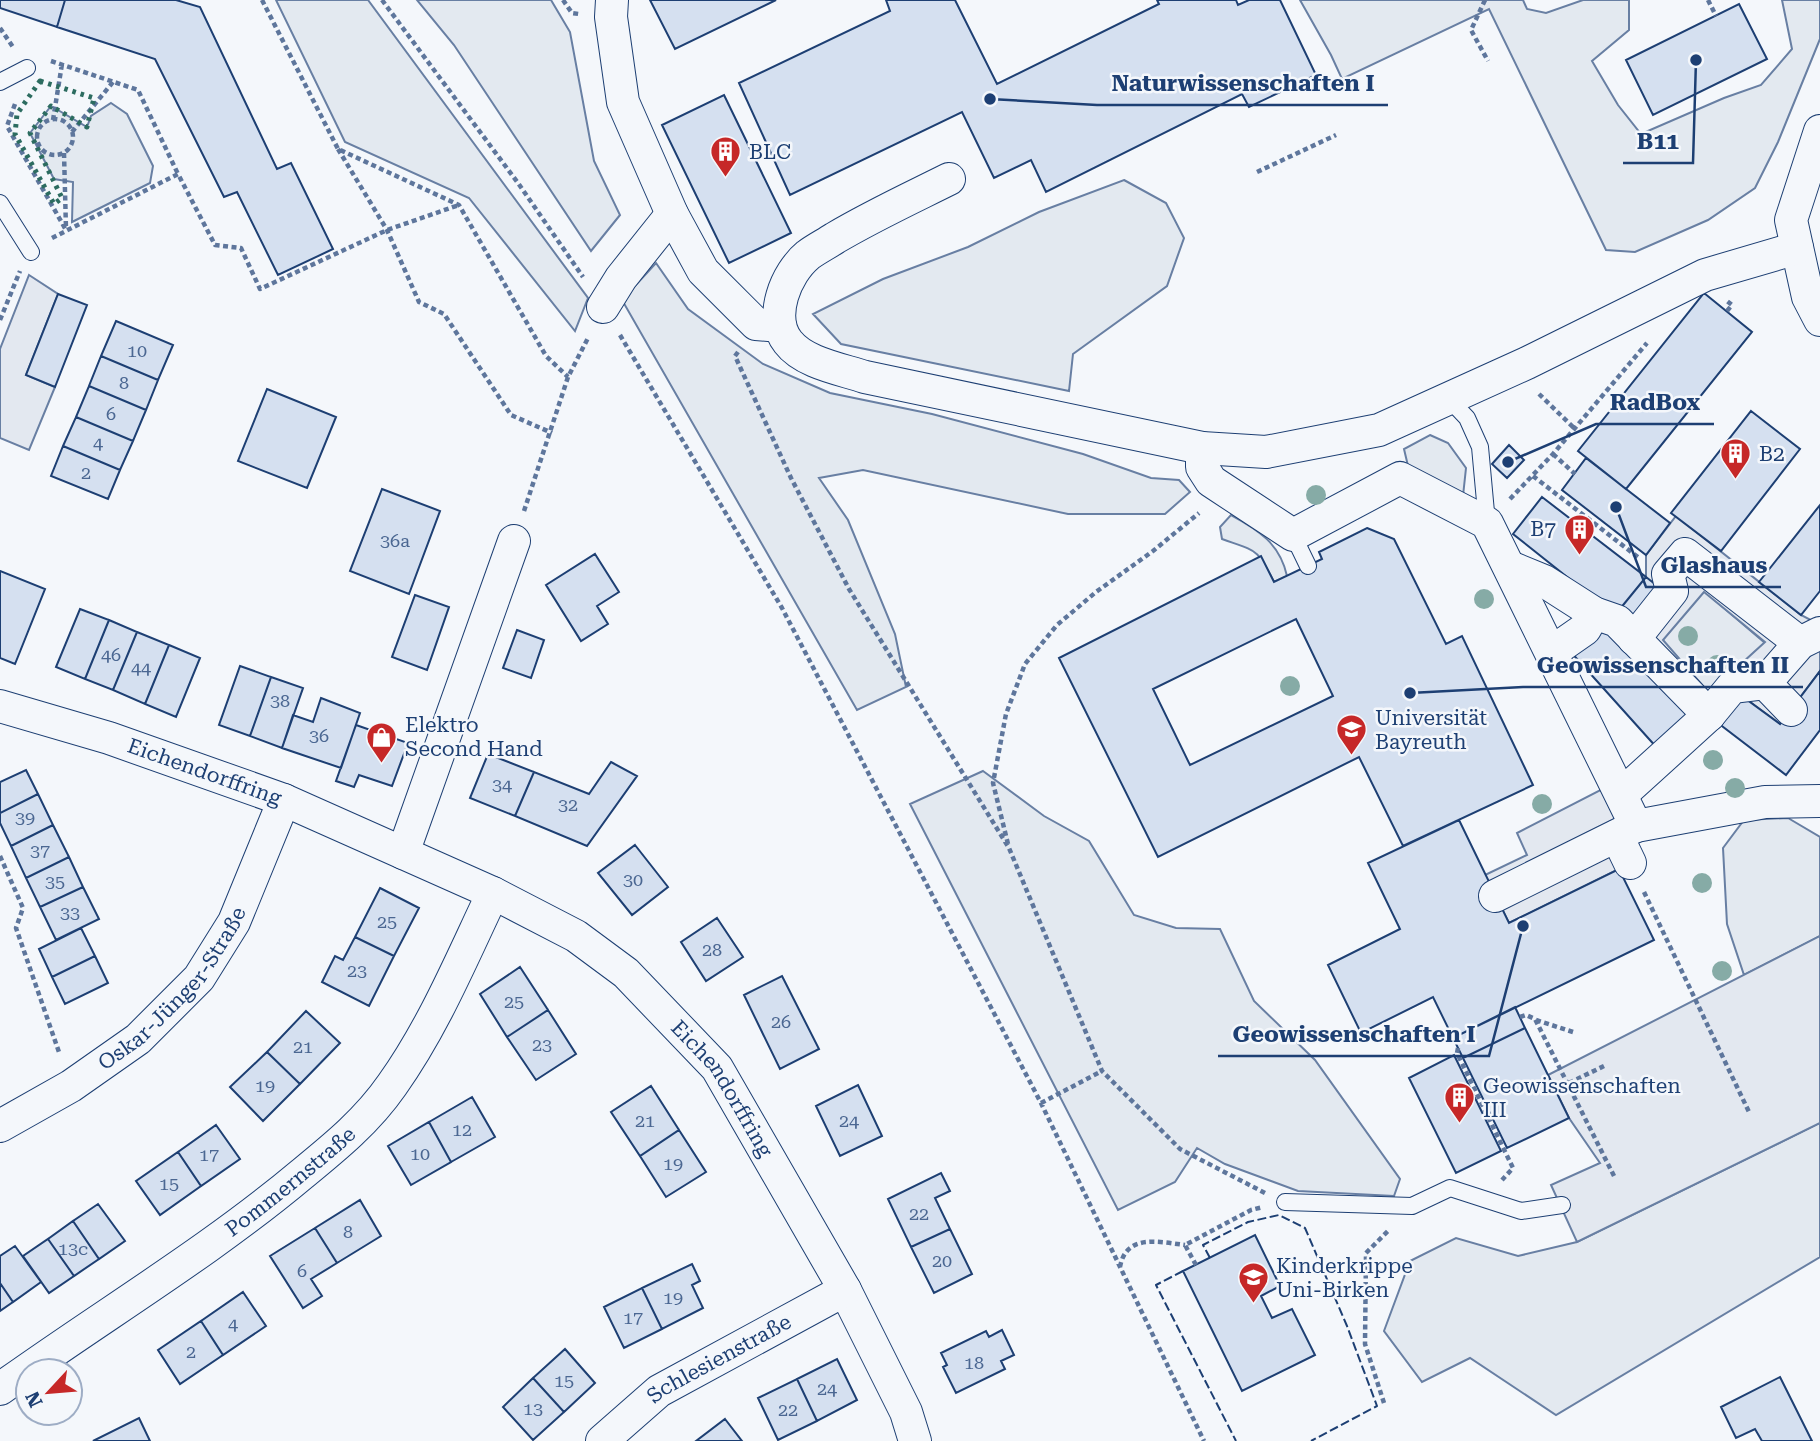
<svg xmlns="http://www.w3.org/2000/svg" width="1820" height="1441" font-family="'Roboto Serif',serif">
  <rect width="100%" height="100%" fill="#f4f7fb"/>
  <path fill="#e3e9f0" stroke="#687fa3" stroke-width="2" d="M276 0H368L588 298 575 331 469 198 345 142Z
    M417 0H551L570 32 594 161 620 215 591 251 454 45Z
    M1300 0H1523L1527 9 1546 13 1583 0H1629V30L1592 61 1618 105 1641 134 1724 98 1761 85 1792 49 1782 0H1820V39L1778 142 1755 188 1708 220 1635 252 1606 250 1489 9 1342 79 1331 55Z
    M111 103 127 114 153 166 150 183 72 222 73 182 54 179 30 133 51 106 87 127 91 116Z
    M1124 180 1166 203 1184 238 1167 286 1073 354 1069 391 841 344 813 314 883 279 968 247 1039 212Z
    M656 263 688 309 763 364 830 393 932 414 1083 454 1151 478 1179 480 1190 492 1165 514H1068L863 470 819 478 848 520 895 634 906 687 857 710 622 300Z
    M1430 435 1448 443 1466 468 1463 496 1408 466 1404 449Z
    M1231 515C1259 530 1280 544 1287 576L1274 582C1257 548 1258 552 1222 539L1220 527Z
    M1704 591 1765 643 1709 693 1662 640Z
    M983 771 1044 816 1089 841 1134 915 1176 928 1220 929 1254 1001 1315 1060 1400 1179 1394 1196 1298 1191 1225 1164 1197 1148 1175 1182 1118 1210 910 804Z
    M1788 818 1820 837V936L1744 975 1727 924 1723 848 1744 820Z
    M1820 1123V1257L1556 1415 1470 1358 1422 1382 1384 1331 1410 1261 1456 1238 1518 1256 1577 1242Z"/>
  <path fill="#e3e8f0" stroke="#687fa3" stroke-width="2" fill-rule="evenodd" d="M29 275 58 294 26 375 55 387 29 450 0 438V349Z
    M1676 516 1801 615 1820 625V671L1780 724 1739 694 1718 723 1615 615 1646 577V555ZM1704 592 1765 642 1709 693 1663 640Z
    M1616 782 1622 847 1619 869 1509 923 1485 875 1527 855 1517 833Z
    M1820 936V1123L1577 1242 1551 1185 1600 1163 1569 1118 1548 1075Z"/>
  <path fill="#d5e0f0" stroke="#1d3f73" stroke-width="2" fill-rule="evenodd" d="M0 0H65L57 27 0 8Z
    M65 0H176L200 7 277 169 291 163 333 249 278 275 237 192 224 197 155 59 57 27Z
    M650 0H776L675 49Z
    M886 0H955L997 84 1159 4 1157 0H1236L1238 5 1249 0H1280L1316 75 1249 107 1242 94 1046 192 1031 160 994 178 962 112 790 195 739 83 890 11Z
    M1739 4 1767 59 1653 115 1626 60Z
    M724 95 791 233 729 263 662 125Z
    M1704 293 1752 332 1626 489 1578 451Z
    M58 294 87 305 55 387 26 375Z
    M116 321 173 345 158 380 101 356Z
    M101 356 158 380 146 410 89 386Z
    M89 386 146 410 133 441 76 417Z
    M267 389 336 417 307 488 238 461Z
    M1751 411 1800 449 1721 551 1671 513Z
    M76 417 133 441 120 470 63 446Z
    M1509 445 1524 460 1507 478 1492 464Z
    M63 446 120 470 108 499 51 476Z
    M1586 458 1670 523 1646 555 1562 490Z
    M382 489 440 511 409 594 350 571Z
    M1542 497 1646 577 1615 615 1513 534Z
    M1820 505V591L1801 615 1759 582Z
    M1367 528 1394 539 1446 644 1462 636 1533 785 1403 846 1359 757 1158 857 1059 658 1261 556 1274 582 1322 559 1319 552ZM1296 619 1333 696 1190 765 1153 689Z
    M595 554 619 592 597 606 608 624 581 641 546 585Z
    M0 571 45 589 15 664 0 658Z
    M1646 577 1665 592 1634 630 1615 615Z
    M415 595 449 607 427 670 392 657Z
    M80 609 109 620 85 679 56 667Z
    M1603 619 1692 718 1658 749 1569 650Z
    M109 620 137 632 113 690 85 679Z
    M517 630 544 640 531 678 503 668Z
    M137 632 169 645 145 704 113 690Z
    M169 645 200 658 176 717 145 704Z
    M240 666 271 677 250 736 219 725Z
    M1820 671V730L1786 775 1718 723 1739 694 1780 724Z
    M271 677 303 688 282 748 250 736Z
    M321 698 360 713 341 768 282 748 293 715 313 722Z
    M356 725 408 743 392 786 359 775 354 787 336 781Z
    M488 754 534 772 515 816 470 798Z
    M611 762 637 776 587 846 515 816 534 772 589 794Z
    M26 770 38 794 0 813V782Z
    M38 794 53 825 11 846 0 823V813Z
    M1459 820 1509 923 1619 869 1654 940 1453 1038 1433 997 1361 1033 1328 965 1400 929 1368 863Z
    M53 825 69 857 26 878 11 846Z
    M635 845 668 887 632 915 598 873Z
    M69 857 83 887 40 907 26 878Z
    M83 887 99 919 56 940 40 907Z
    M380 888 419 908 394 956 355 937Z
    M717 918 743 957 706 981 681 942Z
    M81 928 95 956 52 977 39 949Z
    M355 937 394 956 369 1006 322 982 335 956 343 960Z
    M95 956 108 983 65 1004 52 977Z
    M520 967 548 1010 507 1037 480 994Z
    M782 976 819 1049 780 1069 744 995Z
    M1515 1007 1525 1028 1463 1058 1453 1038Z
    M548 1010 576 1054 536 1080 507 1037Z
    M306 1011 340 1043 300 1084 267 1052Z
    M1525 1028 1569 1118 1507 1148 1463 1058Z
    M267 1052 300 1084 263 1121 230 1087Z
    M1454 1055 1501 1151 1456 1173 1409 1078Z
    M858 1085 882 1136 840 1156 816 1106Z
    M651 1086 679 1130 640 1156 611 1112Z
    M472 1097 495 1137 451 1162 429 1122Z
    M429 1122 451 1162 411 1185 388 1146Z
    M216 1125 240 1159 201 1186 178 1152Z
    M679 1130 706 1172 666 1197 640 1156Z
    M178 1152 201 1186 160 1215 136 1181Z
    M941 1173 950 1191 935 1198 950 1229 911 1247 888 1199Z
    M360 1200 381 1236 337 1263 315 1228Z
    M98 1204 125 1241 99 1259 73 1221Z
    M73 1221 99 1259 74 1276 48 1239Z
    M315 1228 337 1263 311 1279 322 1296 303 1308 270 1256Z
    M950 1229 972 1274 934 1293 911 1247Z
    M1255 1235 1280 1286 1261 1296 1272 1318 1292 1309 1315 1355 1242 1391 1183 1271Z
    M48 1239 74 1276 49 1293 23 1256Z
    M15 1246 41 1282 13 1302 0 1283V1256Z
    M692 1264 700 1281 692 1285 703 1308 662 1329 642 1288Z
    M0 1283 13 1302 0 1311Z
    M642 1288 662 1329 624 1348 604 1307Z
    M243 1292 266 1326 223 1355 201 1321Z
    M201 1321 223 1355 180 1384 158 1350Z
    M1002 1330 1014 1355 1001 1361 1005 1369 956 1393 943 1367 947 1365 941 1353 986 1331 989 1337Z
    M565 1349 595 1383 564 1412 533 1378Z
    M837 1359 857 1400 817 1421 797 1379Z
    M1780 1377 1812 1441H1762L1755 1429 1736 1438 1721 1407Z
    M533 1378 564 1412 533 1440 503 1407Z
    M797 1379 817 1421 778 1440 758 1398Z
    M139 1418 150 1441H93Z
    M725 1419 742 1441H696Z"/>
  <g fill="none" stroke-linecap="round" stroke-linejoin="round">
    <defs>
      <path id="lane" d="M0 82 27 68
        M0 203 31 252
        M1449 399 1467 418 1480 447 1487 523
        M1293 535 1308 566
        M1285 1202 1412 1206 1450 1188 1521 1211 1562 1205"/>
      <g id="street">
        <path d="M612 0 611 17 623 102 672 214 703 271 756 324 780 326"/>
        <path d="M1820 131 1791 220 1808 297 1820 320"/>
        <path d="M949 179C911 198 872 216 835 238 826 244 816 249 808 255 786 273 768 317 788 342 804 363 841 369 865 377L1202 448 1266 452 1379 430 1527 363 1705 275 1797 248"/>
        <path d="M603 307 621 278 672 214"/>
        <path d="M1202 448V467L1211 481 1293 535 1400 478 1487 523 1636 826 1765 802 1820 801"/>
        <path d="M1510 567 1544 581 1594 613 1617 621 1709 715"/>
        <path d="M1634 639 1672 591 1668 574 1685 554 1800 643"/>
        <path d="M1552 652 1585 629 1594 613"/>
        <path d="M1765 683 1791 710"/>
        <path id="s1" d="M0 706 109 738 284 800 493 893 576 936 626 973 717 1068 845 1290 906 1412 915 1441"/>
        <path d="M1622 794 1709 715 1732 687 1765 683 1800 643 1820 633"/>
        <path d="M1617 836 1630 863"/>
        <path d="M403 853 514 541"/>
        <path d="M1495 896 1636 826"/>
        <path id="s2" d="M0 1126 71 1086 138 1039 199 978 234 922 284 800"/>
        <path id="s3" d="M0 1389C100 1317 208 1253 302 1174 335 1147 367 1121 392 1085 434 1026 462 958 493 893"/>
        <path id="s4" d="M602 1441 659 1391 845 1290"/>
      </g>
    </defs>
    <use href="#lane" stroke="#1d3f73" stroke-width="18"/>
    <use href="#street" stroke="#1d3f73" stroke-width="34"/>
    <path stroke="#5e769c" stroke-width="4.5" stroke-dasharray="5 3.5" stroke-linecap="butt" d="M262 0 338 149 459 205 546 356 568 377
      M382 0 518 183 583 277
      M563 0 572 13 579 14
      M1485 0 1471 30 1488 61
      M1708 0 1716 16
      M0 28 13 47
      M51 61 138 90 178 174
      M15 104 7 126 66 230
      M37 137a18 18 0 1 1 36 0a18 18 0 1 1-36 0Z
      M53 120 62 64
      M72 132 113 82
      M338 149 387 230 419 302 444 314 511 415 552 433
      M64 153 66 229
      M1257 172 1336 135
      M52 238 178 174 215 245 241 248 260 289 387 230 459 205
      M1727 311 1732 305 1727 301
      M0 320 20 271
      M620 335 782 608 1041 1103 1204 1441
      M738 352 735 356 791 478 849 589 1009 848 1102 1071 1180 1149 1265 1193
      M1539 394 1574 428
      M1553 454 1575 474
      M1533 476 1639 558
      M1510 499 1553 454 1647 343
      M524 511 568 377 589 336
      M1008 844 993 783 1006 714 1025 664 1057 625 1096 592 1153 551 1199 513
      M0 856 23 908 16 928 60 1055
      M1644 892 1749 1112
      M1520 1017 1526 1015 1535 1019 1615 1178
      M1536 1020 1573 1032
      M1458 1048 1457 1053 1513 1168 1502 1180
      M1569 1083 1604 1066
      M1041 1103 1102 1071
      M1196 1265 1185 1245 1251 1210 1263 1207
      M1120 1267C1126 1233 1160 1242 1185 1245
      M1384 1403 1365 1344 1366 1253 1389 1230"/>
    <use href="#lane" stroke="#f4f7fb" stroke-width="16"/>
    <use href="#street" stroke="#f4f7fb" stroke-width="32"/>
    <path stroke="#2c6c60" stroke-width="5" stroke-dasharray="3.5 5" stroke-linecap="butt" d="M40 81 94 98 87 127 51 106 30 133 62 198 54 204 15 134 17 114Z"/>
    <path stroke="#1d3f73" stroke-width="2" stroke-dasharray="9 3.5" stroke-linecap="butt" d="M1210 1258 1203 1245 1248 1222 1279 1215 1305 1228 1347 1326 1377 1406 1311 1441
      M1183 1271 1156 1285 1236 1441"/>
  </g>
  <g fill="#86aba6">
    <circle cx="1316" cy="495" r="10"/>
    <circle cx="1484" cy="599" r="10"/>
    <circle cx="1688" cy="636" r="10"/>
    <circle cx="1717" cy="665" r="10"/>
    <circle cx="1290" cy="686" r="10"/>
    <circle cx="1713" cy="760" r="10"/>
    <circle cx="1735" cy="788" r="10"/>
    <circle cx="1542" cy="804" r="10"/>
    <circle cx="1702" cy="883" r="10"/>
    <circle cx="1722" cy="971" r="10"/>
  </g>
  <defs>
    <symbol id="building-pin" viewBox="-11 -11 22 30"><path d="M0 17L-7.5 6A9.5 9.5 0 1 1 7.5 6Z" fill="#c62828" stroke="#f4f7fb"/><path d="M-4-6H4V6H1V3H-1V6H-4ZM-2.5-4.3h1.7v1.8h-1.7ZM.8-4.3h1.7v1.8H.8ZM-2.5-1h1.7V.8h-1.7ZM.8-1h1.7V.8H.8Z" fill="#fff"/></symbol>
    <symbol id="university-pin" viewBox="-11 -11 22 30"><path d="M0 17L-7.5 6A9.5 9.5 0 1 1 7.5 6Z" fill="#c62828" stroke="#f4f7fb"/><path d="M0-5L7-2L0 1L-7-2ZM-4 1L0 2.5L4 1V4Q0 6-4 4Z" fill="#fff"/></symbol>
    <symbol id="shop-pin" viewBox="-11 -11 22 30"><path d="M0 17L-7.5 6A9.5 9.5 0 1 1 7.5 6Z" fill="#c62828" stroke="#f4f7fb"/><path d="M-5-2.5h2.3a2.7 3.5 0 0 1 5.4 0H5L5.5 6h-11ZM-1.5-2.5h3a1.5 2.3 0 0 0-3 0Z" fill="#fff"/></symbol>
    <symbol id="school-pin" viewBox="-11 -11 22 30"><path d="M0 17L-7.5 6A9.5 9.5 0 1 1 7.5 6Z" fill="#c62828" stroke="#f4f7fb"/><path d="M0-5L7-2L0 1L-7-2ZM-4 1L0 2.5L4 1V4Q0 6-4 4Z" fill="#fff"/></symbol>
  </defs>
  <g fill-rule="evenodd">
    <use href="#building-pin" x="708" y="134" width="35" height="47"/>
    <use href="#building-pin" x="1718" y="436" width="35" height="47"/>
    <use href="#building-pin" x="1562" y="512" width="35" height="47"/>
    <use href="#university-pin" x="1334" y="712" width="35" height="47"/>
    <use href="#shop-pin" x="364" y="720" width="35" height="47"/>
    <use href="#building-pin" x="1442" y="1080" width="35" height="47"/>
    <use href="#school-pin" x="1236" y="1260" width="35" height="47"/>
  </g>
  <g text-anchor="middle" stroke-width="5" stroke-linejoin="round" paint-order="stroke">
    <g font-size="18" fill="#4b6792">
      <text x="137" y="357">10</text>
      <text x="124" y="389">8</text>
      <text x="111" y="420">6</text>
      <text x="98" y="449">4</text>
      <text x="86" y="479">2</text>
      <text x="395" y="547">36a</text>
      <text x="111" y="661">46</text>
      <text x="141" y="674">44</text>
      <text x="280" y="707">38</text>
      <text x="319" y="742">36</text>
      <text x="502" y="791">34</text>
      <text x="568" y="811">32</text>
      <text x="25" y="824">39</text>
      <text x="40" y="857">37</text>
      <text x="633" y="886">30</text>
      <text x="55" y="888">35</text>
      <text x="70" y="919">33</text>
      <text x="387" y="928">25</text>
      <text x="712" y="956">28</text>
      <text x="357" y="977">23</text>
      <text x="514" y="1008">25</text>
      <text x="781" y="1028">26</text>
      <text x="542" y="1051">23</text>
      <text x="303" y="1053">21</text>
      <text x="265" y="1092">19</text>
      <text x="645" y="1127">21</text>
      <text x="849" y="1127">24</text>
      <text x="462" y="1136">12</text>
      <text x="420" y="1160">10</text>
      <text x="209" y="1161">17</text>
      <text x="673" y="1170">19</text>
      <text x="169" y="1190">15</text>
      <text x="919" y="1220">22</text>
      <text x="348" y="1238">8</text>
      <text x="73" y="1255">13c</text>
      <text x="942" y="1267">20</text>
      <text x="302" y="1277">6</text>
      <text x="673" y="1304">19</text>
      <text x="633" y="1324">17</text>
      <text x="233" y="1330">4</text>
      <text x="191" y="1358">2</text>
      <text x="974" y="1369">18</text>
      <text x="564" y="1387">15</text>
      <text x="827" y="1395">24</text>
      <text x="533" y="1415">13</text>
      <text x="788" y="1416">22</text>
    </g>
    <g font-size="21" fill="#1d3f73" stroke="#f4f7fb" text-anchor="start">
      <text x="749" y="159">BLC</text>
      <text x="1759" y="461">B2</text>
      <text x="1556" y="536" text-anchor="end">B7</text>
      <text x="1375" y="725">Universität<tspan x="1375" dy="24">Bayreuth</tspan></text>
      <text x="405" y="732">Elektro<tspan x="405" dy="24">Second Hand</tspan></text>
      <text x="1483" y="1093">Geowissenschaften<tspan x="1483" dy="24">III</tspan></text>
      <text x="1276" y="1273">Kinderkrippe<tspan x="1276" dy="24">Uni-Birken</tspan></text>
    </g>
    <g font-size="21" fill="#1d3f73" stroke="#f4f7fb">
      <text dy="7" stroke="none"><textPath href="#s1" startOffset="215">Eichendorffring</textPath></text>
      <text dy="7" stroke="none"><textPath href="#s2" startOffset="224">Oskar-Jünger-Straße</textPath></text>
      <text dy="7" stroke="none"><textPath href="#s1" startOffset="835">Eichendorffring</textPath></text>
      <text dy="7" stroke="none"><textPath href="#s3" startOffset="357">Pommernstraße</textPath></text>
      <text dy="7" stroke="none"><textPath href="#s4" startOffset="144">Schlesienstraße</textPath></text>
    </g>
  </g>
  <path fill="none" stroke="#1d3f73" stroke-width="2.5" d="M990 99L1097 105H1388M1696 60L1693 163H1623M1508 462L1596 424H1714M1616 507L1646 587H1781M1410 693L1523 687H1803M1523 926L1489 1056H1218"/>
  <g fill="#1d3f73" stroke="#f4f7fb" stroke-width="2.5">
    <circle cx="990" cy="99" r="7"/>
    <circle cx="1696" cy="60" r="7"/>
    <circle cx="1508" cy="462" r="7"/>
    <circle cx="1616" cy="507" r="7"/>
    <circle cx="1410" cy="693" r="7"/>
    <circle cx="1523" cy="926" r="7"/>
  </g>
  <g font-size="23" text-anchor="middle" font-weight="bold" fill="#1d3f73" stroke="#f4f7fb" stroke-width="5" stroke-linejoin="round" paint-order="stroke">
    <text x="1243" y="91">Naturwissenschaften I</text>
    <text x="1658" y="149">B11</text>
    <text x="1655" y="410">RadBox</text>
    <text x="1714" y="573">Glashaus</text>
    <text x="1663" y="673">Geowissenschaften II</text>
    <text x="1354" y="1042">Geowissenschaften I</text>
  </g>
  <g transform="translate(49 1392) rotate(244)"><circle r="33" fill="#f4f7fb" stroke="#9eadc5" stroke-width="2"/>
  <path d="M0-5L12 26L0 18L-12 26Z" fill="#c62828"/>
  <text y="-10" font-size="19" font-weight="bold" text-anchor="middle" fill="#1d3f73">N</text>
  </g>
</svg>
